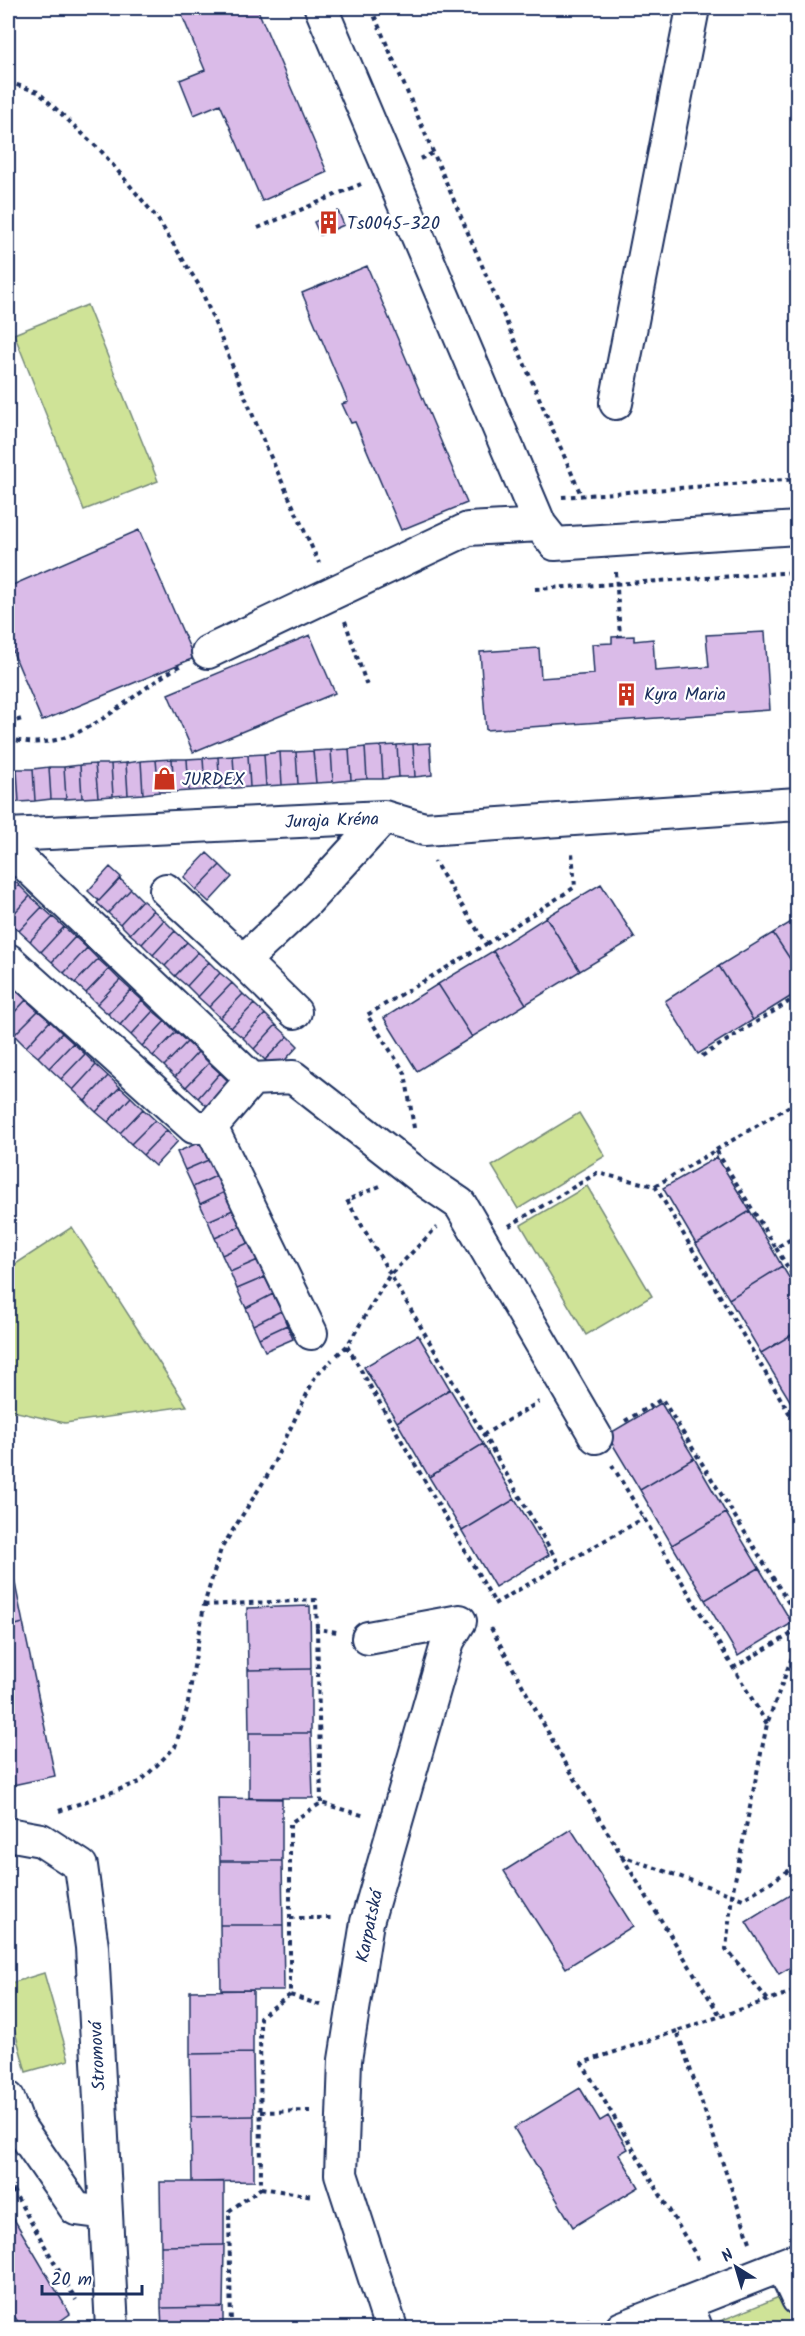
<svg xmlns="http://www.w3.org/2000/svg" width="805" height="2336" font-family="Kalam,sans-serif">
  <rect width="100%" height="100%" fill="#fff"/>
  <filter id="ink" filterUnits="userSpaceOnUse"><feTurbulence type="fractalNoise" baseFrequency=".0167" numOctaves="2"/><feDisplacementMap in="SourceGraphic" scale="12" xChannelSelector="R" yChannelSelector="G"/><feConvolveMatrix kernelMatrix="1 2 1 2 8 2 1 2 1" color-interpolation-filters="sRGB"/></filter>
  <g filter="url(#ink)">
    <path fill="#cfe397" stroke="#75897a" stroke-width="1.5" d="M87 305 158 481 84 510 14 334Z
      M579 1113 605 1156 518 1209 492 1166Z
      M587 1186 652 1296 586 1335 521 1225Z
      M72 1227 187 1406 65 1423 8 1410V1269Z
      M44 1973 69 2060 26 2072 8 2006V1984Z
      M779 2297 792 2315 797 2328H703Z"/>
    <path fill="#dabbe8" stroke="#1b2f5e" stroke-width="1.5" d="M179 8H257L327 172 262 201 220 104 194 115 180 80 205 70Z
      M338 211 344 225 320 235 314 222Z
      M367 266 467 503 401 530 355 422 351 423 342 404 348 402 302 293Z
      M139 530 194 658 42 721 8 640V587Z
      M765 632 770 710 486 730 480 652 539 648 541 678 594 674 592 644 612 643V637L634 636V641L653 639 655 671 709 667 706 635Z
      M310 635 335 693 193 752 168 694Z
      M430 743 432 775 415 777 413 744Z
      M413 744 415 777H399L397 745Z
      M397 745 399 777 383 779 381 746Z
      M381 746 383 779H367L365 747Z
      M365 747 367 779 351 780 349 749Z
      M349 749 351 780 333 782 331 750Z
      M331 750 333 782 316 783 313 751Z
      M313 751 316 783 298 784 296 752Z
      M280 752H296L298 784 282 785Z
      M280 752 282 785 266 786 264 754Z
      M264 754 266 786 250 787 248 755Z
      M248 755 250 787 235 788 233 756Z
      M233 756 235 788 220 789 218 757Z
      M218 757 220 789 205 790 203 758Z
      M203 758 205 790 189 791 187 759Z
      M172 759H187L189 791 174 792Z
      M172 759 174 792H159L156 760Z
      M156 760 159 792 143 794 141 761Z
      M141 761 143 794 128 795 126 763Z
      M126 763 128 795 113 796 111 764Z
      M95 764 98 797 82 798 80 765Z
      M95 764H111L113 796 98 797Z
      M80 765 82 798 66 799 64 767Z
      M49 767 51 799 35 801 33 769Z
      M49 767H64L66 799H51Z
      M17 769 19 802 8 803V770Z
      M17 769H33L35 801 19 802Z
      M207 853 220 865 196 890 184 877Z
      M220 865 232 877 209 902 196 890Z
      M110 867 121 877 99 901 88 891Z
      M8 876 19 885 8 898Z
      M120 879 131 889 108 913 97 903Z
      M601 884 635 938 580 971 546 917Z
      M19 885 30 896 8 920V898Z
      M131 889 142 900 120 924 108 913Z
      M30 896 42 907 19 931 8 920Z
      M142 900 153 910 130 934 120 924Z
      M42 907 53 917 30 941 19 931Z
      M153 910 164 920 142 944 130 934Z
      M53 917 64 927 41 952 30 941Z
      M546 917 580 971 526 1004 493 951Z
      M798 918V971L773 933Z
      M164 920 175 931 153 955 142 944Z
      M64 927 75 937 52 962 41 952Z
      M175 931 187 942 165 966 153 955Z
      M773 933 798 971V992L753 1020 719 966Z
      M75 937 87 948 64 973 52 962Z
      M187 942 198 952 175 976 165 966Z
      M87 948 98 959 75 983 64 973Z
      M493 951 526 1004 472 1037 438 984Z
      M198 952 209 962 187 986 175 976Z
      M98 959 109 969 86 993 75 983Z
      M209 962 220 973 198 997 187 986Z
      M719 966 753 1020 698 1054 665 1001Z
      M109 969 120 980 97 1004 86 993Z
      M220 973 232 983 209 1007 198 997Z
      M120 980 131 990 108 1014 97 1004Z
      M8 982 14 988 8 996Z
      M232 983 243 994 220 1018 209 1007Z
      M438 984 472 1037 417 1071 384 1018Z
      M14 988 26 1000 8 1019V996Z
      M131 990 142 1000 120 1025 108 1014Z
      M243 994 254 1004 231 1028 220 1018Z
      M26 1000 38 1011 14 1035 8 1029V1019Z
      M142 1000 153 1011 131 1035 120 1025Z
      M254 1004 265 1014 243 1038 231 1028Z
      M38 1011 50 1021 26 1047 14 1035Z
      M153 1011 165 1021 142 1046 131 1035Z
      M265 1014 276 1025 254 1049 243 1038Z
      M50 1021 62 1033 38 1057 26 1047Z
      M165 1021 176 1032 153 1056 142 1046Z
      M276 1025 288 1036 265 1060 254 1049Z
      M176 1032 187 1042 164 1066 153 1056Z
      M62 1033 73 1043 49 1068 38 1057Z
      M288 1036 298 1046 276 1070 265 1060Z
      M187 1042 198 1052 175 1077 164 1066Z
      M73 1043 85 1054 61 1079 49 1068Z
      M198 1052 209 1063 186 1087 175 1077Z
      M85 1054 96 1065 73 1090 61 1079Z
      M209 1063 220 1073 198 1098 186 1087Z
      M96 1065 108 1076 85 1101 73 1090Z
      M220 1073 231 1084 209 1108 198 1098Z
      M108 1076 120 1087 96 1112 85 1101Z
      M120 1087 131 1097 108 1122 96 1112Z
      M131 1097 143 1109 120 1133 108 1122Z
      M143 1109 155 1120 131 1144 120 1133Z
      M155 1120 167 1130 143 1155 131 1144Z
      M167 1130 178 1141 155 1166 143 1155Z
      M205 1140 213 1158 185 1170 177 1152Z
      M717 1157 750 1211 696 1244 663 1188Z
      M213 1158 220 1174 193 1187 185 1170Z
      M220 1174 227 1191 200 1204 193 1187Z
      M227 1191 235 1209 208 1221 200 1204Z
      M235 1209 243 1225 215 1238 208 1221Z
      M750 1211 782 1266 729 1299 696 1244Z
      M243 1225 250 1242 222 1255 215 1238Z
      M250 1242 258 1260 230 1272 222 1255Z
      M258 1260 265 1277 237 1289 230 1272Z
      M782 1266 798 1292V1331L761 1353 729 1299Z
      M265 1277 273 1294 246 1308 237 1289Z
      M273 1294 281 1311 253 1325 246 1308Z
      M281 1311 287 1325 259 1338 253 1325Z
      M287 1325 293 1339 265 1351 259 1338Z
      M798 1331V1407L795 1409 761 1353Z
      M418 1335 450 1389 397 1422 364 1367Z
      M450 1389 483 1444 429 1477 397 1422Z
      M661 1403 694 1458 640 1490 607 1435Z
      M483 1444 515 1499 462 1531 429 1477Z
      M694 1458 726 1513 672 1545 640 1490Z
      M515 1499 549 1555 495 1587 462 1531Z
      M726 1513 759 1568 705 1600 672 1545Z
      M8 1549 23 1623 8 1627Z
      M759 1568 792 1623 738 1656 705 1600Z
      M310 1606 311 1669 248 1670 247 1608Z
      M23 1623 55 1776 8 1786V1627Z
      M311 1669V1733H249L248 1670Z
      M249 1733H311L313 1798H249Z
      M218 1798 282 1799V1861H220Z
      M571 1829 633 1926 566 1968 504 1871Z
      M220 1861H282L283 1925H220Z
      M798 1890V1963L779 1974 746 1922Z
      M220 1925H283L284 1990H221Z
      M253 1990V2053L190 2054V1991Z
      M253 2053 254 2116 191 2117 190 2054Z
      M580 2088 600 2121 608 2116 628 2149 619 2154 639 2187 573 2227 514 2128Z
      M254 2116V2181L192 2182 191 2117Z
      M160 2182H224V2245L161 2246Z
      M8 2209 70 2314 50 2328H22L13 2314 8 2318Z
      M224 2245 223 2307 161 2308V2246Z
      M223 2307V2328H162L161 2308Z"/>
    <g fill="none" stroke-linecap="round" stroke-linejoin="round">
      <defs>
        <path id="minor" d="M321 8 540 525 555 544 798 528
          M616 403 693 8
          M208 652 468 529 540 525
          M8 835 384 817 424 829 798 804
          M8 848 252 1079 211 1127 311 1333
          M166 890 243 961 306 902 384 817
          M8 960 194 1127H211
          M243 961 295 1012
          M252 1079 293 1077 426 1181 460 1204 596 1437
          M368 1638 460 1621 448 1641 367 1922 345 2060 341 2174 391 2328
          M8 1834 41 1840 81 1866 92 1947 112 2328
          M8 2098 18 2125 76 2209 106 2213
          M782 2265 798 2299
          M686 2303 696 2328
          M622 2328 798 2259"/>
      </defs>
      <use href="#minor" stroke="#1b2f5e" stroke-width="36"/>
      <path stroke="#1b2f5e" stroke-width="4" stroke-dasharray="4.5 4.5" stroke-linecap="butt" d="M371 8 581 495
        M8 82 38 92 102 152 157 218 200 287 263 440 319 563
        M420 159 433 153
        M258 228 361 184
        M562 497 798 479
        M616 572 620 637
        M535 589 798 572
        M345 621 367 686
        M8 723 22 719
        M8 738C75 760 127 694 180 666
        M486 944 575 887 572 852
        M702 1056 798 996
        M414 1128 405 1073 367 1015 486 944 434 861
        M716 1150 798 1101
        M380 1186 347 1200 560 1566
        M655 1186 716 1150 776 1248 798 1235
        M509 1226 597 1173 655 1186 798 1428
        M776 1248 798 1284
        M347 1346 495 1603
        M337 1355 347 1346 389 1276 437 1227
        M625 1421 662 1399 798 1618
        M483 1435 539 1402
        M612 1465 767 1724
        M494 1604 644 1518
        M204 1605 316 1600 317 1629
        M491 1628 560 1754 622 1856 732 1895 726 1949 768 2000
        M798 1641 767 1724 732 1895 743 1899 798 1865
        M733 1668 798 1630
        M321 1803 317 1629 337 1632
        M59 1811 140 1782 175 1747 187 1709 204 1605 221 1549 269 1473 316 1375 332 1360
        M622 1857 721 2017
        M290 1918H335
        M320 2005 290 1995V1823L321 1803 365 1816
        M677 2031 582 2063 700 2262
        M261 2112 310 2111
        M8 2182 76 2300
        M261 2188 313 2196
        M750 2242 677 2031 798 1990
        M231 2328 229 2211 261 2188 260 2017 290 1995
        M569 2328 591 2319"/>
      <use href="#minor" stroke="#fff" stroke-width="32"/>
    </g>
  </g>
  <defs>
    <symbol id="building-bare" viewBox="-9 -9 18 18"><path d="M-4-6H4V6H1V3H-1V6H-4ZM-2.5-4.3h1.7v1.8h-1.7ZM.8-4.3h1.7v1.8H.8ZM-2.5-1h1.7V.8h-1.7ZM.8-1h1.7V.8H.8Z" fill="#c8321e" stroke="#fff" stroke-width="2.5" paint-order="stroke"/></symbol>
    <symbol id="shop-bare" viewBox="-9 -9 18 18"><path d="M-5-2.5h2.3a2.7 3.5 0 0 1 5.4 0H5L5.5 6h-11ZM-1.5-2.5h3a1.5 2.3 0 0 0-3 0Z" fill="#c8321e" stroke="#fff" stroke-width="2.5" paint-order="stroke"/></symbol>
  </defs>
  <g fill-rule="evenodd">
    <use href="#building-bare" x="312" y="206" width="33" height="33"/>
    <use href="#building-bare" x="610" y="678" width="33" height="33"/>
    <use href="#shop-bare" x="148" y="762" width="33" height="33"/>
  </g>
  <g text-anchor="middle" stroke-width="4.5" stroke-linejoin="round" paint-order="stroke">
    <g font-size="18" fill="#1b2f5e" stroke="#fff" text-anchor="start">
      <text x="347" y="229">Ts0045-320</text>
      <text x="644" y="700">Kyra Maria</text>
      <text x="182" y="785">JURDEX</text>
    </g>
    <g font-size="18" fill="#1b2f5e" stroke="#fff">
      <text transform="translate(332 820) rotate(-2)" y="6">Juraja Kréna</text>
      <text transform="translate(369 1926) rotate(-78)" y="6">Karpatská</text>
      <text transform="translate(97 2056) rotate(-93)" y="6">Stromová</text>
    </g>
  </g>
  <rect width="805" height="2336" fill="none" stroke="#fff" stroke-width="30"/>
  <rect x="15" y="15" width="775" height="2306" fill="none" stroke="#1b2f5e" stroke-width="2" filter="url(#ink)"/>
  <g transform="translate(736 2267) rotate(323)" stroke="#ffffff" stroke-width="4.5" paint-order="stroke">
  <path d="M0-4.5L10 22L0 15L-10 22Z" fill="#1b2f5e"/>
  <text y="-9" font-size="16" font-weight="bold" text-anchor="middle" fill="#1b2f5e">N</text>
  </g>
  <path d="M42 2285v9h100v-9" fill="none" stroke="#1b2f5e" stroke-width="3"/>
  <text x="51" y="2285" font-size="18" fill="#1b2f5e" stroke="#ffffff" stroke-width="4.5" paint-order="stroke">20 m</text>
</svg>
